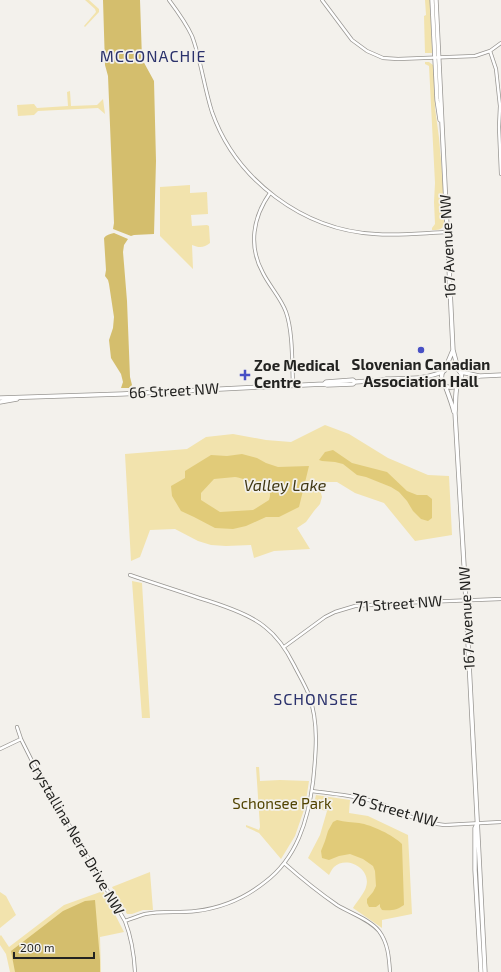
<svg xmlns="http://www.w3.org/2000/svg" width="501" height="972" font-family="'Exo 2',sans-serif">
  <rect width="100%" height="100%" fill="#f3f1ec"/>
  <path fill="#f2e3ad" d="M85 0H89L99 9V12L85 27 84 26 96 12 95 9Z
    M425 0H430L432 49V53H425L424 16 426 15Z
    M425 62H429L433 65 434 70 435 108 439 138 444 194V225C442 230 437 230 432 230V228L435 224 434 202 435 183 429 66 425 64Z
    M70 91 71 106 97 105 103 99 105 114 98 108 38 111 34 115 18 116 17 105 34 104 37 108 68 106 67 92Z
    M190 185V193L207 192 208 214 191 215 192 226 207 225 209 226 210 243C204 248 199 248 192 245L193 269 160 236V187Z
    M325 425 349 434 388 458 428 475 449 476 452 535 415 541 384 503 355 493 337 482H318L322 497 320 504 314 511 306 522 297 528 310 549 274 551 254 558 251 545 226 546 211 545 198 541 175 529 150 530 140 557 131 561 125 454 187 449 206 437 233 434 266 440 291 442Z
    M132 581 142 583 150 718H142Z
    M256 767H259L260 781 280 780 309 781 305 807 295 836 281 859 259 833 246 827V825L259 830 260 827Z
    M316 795 350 800 349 813 368 816 408 835 412 914 382 920V928L353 908C356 903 365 892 366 887 372 869 347 855 334 867 332 869 330 873 329 875L308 858 320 835 327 811 313 808Z
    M150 872 153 910H143L132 914H127L112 887Z
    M103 891 124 932 100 937 101 972H10L6 954 0 945V936L1 935 9 947 64 905Z
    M0 892 6 896 16 915 0 928Z"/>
  <path fill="#d4be6d" d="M103 0H140L142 59 154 81 156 161 154 234 134 235 131 236 113 229 114 223 108 76 105 65Z
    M114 233 128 239 124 245 123 252 124 264 127 301 130 377 132 385 129 388H121L123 382 121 374 111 358 109 340 113 328 114 317 109 284 108 280 105 276 106 270 104 238C106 235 110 234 114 233Z
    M95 900 100 960V972H15L11 951 63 911 85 901Z"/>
  <path fill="#e1cb79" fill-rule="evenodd" d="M333 450 352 463 387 472 407 491 417 495H427L432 499V518L428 521 421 519 413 511 407 501 399 492 391 487 366 477 357 475 343 464 335 462 322 461 319 460 325 452Z
    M242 454 257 458 266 463 278 467 309 466 299 507 279 517H266L246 526 233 529 215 528 194 517 181 511 172 496 171 486 185 478V471L211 455 227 456ZM235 477C242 478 264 485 268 490 271 493 270 496 269 500L253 510 220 512 201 500V493L214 479Z
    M337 820C345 822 352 822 359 823 372 825 393 835 402 844L404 905C397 910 391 911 382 910L380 907V904L376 907H369L367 903V899L373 892 376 886 375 871 373 866 363 859 350 854 339 856 329 860 322 858 321 851 325 841 328 831 333 822Z"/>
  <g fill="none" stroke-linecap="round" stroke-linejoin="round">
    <defs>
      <path id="minor" d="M169 0C178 12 186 23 192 36 201 60 204 87 212 112 236 180 303 230 375 234 399 236 423 233 447 232
        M322 0 352 40 367 51 383 58 398 59 475 56 490 51 501 43
        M490 51 496 69 500 106 499 127 501 174
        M270 193C253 217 248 246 263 273 270 287 281 298 286 312 293 332 292 363 293 385
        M284 647 325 617 335 612 355 606 398 603 501 599
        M17 727 21 739 32 761 125 921C132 939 134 953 135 972
        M0 749 21 739
        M312 791C332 794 353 795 372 801 391 806 408 818 427 822 433 824 439 824 445 825L501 822
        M284 863C301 878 318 892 337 905 350 913 369 919 379 931 388 943 389 957 390 972
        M125 921C131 919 138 916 145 914 161 911 179 913 196 911 221 908 245 898 265 882 297 858 308 820 313 782 316 753 319 723 309 695 305 685 299 675 294 665 287 651 278 637 265 627 250 614 219 604 199 598 176 590 153 583 130 575"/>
      <path id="major" d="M432 0 437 100 440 120
        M436 0 453 350 458 369
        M445 369 453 350
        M461 372 479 376
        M383 380 386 382H434L444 385
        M459 383 480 376 501 375
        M324 384 326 382 353 380 355 382 383 380 386 379C406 378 425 380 444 371
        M445 386C460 392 468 373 455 368 452 367 449 367 446 369 442 371 441 375 442 380 442 383 445 385 446 388 449 396 452 404 454 412
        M457 386C455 395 456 404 455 413L464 565 485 972
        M0 398 122 394 324 384 327 385 353 384 355 382
        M0 402 17 399
        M477 824 475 828V870L481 972"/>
    </defs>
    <use href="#minor" stroke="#989692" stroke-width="4"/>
    <use href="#major" stroke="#989692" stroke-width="5"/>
    <use href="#minor" stroke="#fff" stroke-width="2.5"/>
    <use href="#major" stroke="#fff" stroke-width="3.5"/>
  </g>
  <g fill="#4850c5" stroke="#f3f1ec" stroke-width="1.5">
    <circle cx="421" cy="350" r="4"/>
    <path d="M243 369h4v4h4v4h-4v4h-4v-4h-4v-4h4z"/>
  </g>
  <g text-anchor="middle" stroke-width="3.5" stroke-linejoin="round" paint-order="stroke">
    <g font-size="15" fill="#232321" stroke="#f3f1ec">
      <text transform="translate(448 246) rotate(-93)" y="5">167 Avenue NW</text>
      <text transform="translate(174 391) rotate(-3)" y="5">66 Street NW</text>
      <text transform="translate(399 604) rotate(-4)" y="5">71 Street NW</text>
      <text transform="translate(467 618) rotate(-93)" y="5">167 Avenue NW</text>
      <text transform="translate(394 810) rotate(16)" y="5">76 Street NW</text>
      <text transform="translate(76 837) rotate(60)" y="5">Crystallina Nera Drive NW</text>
    </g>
    <g font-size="15" font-weight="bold" fill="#232321" stroke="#f3f1ec">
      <text x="421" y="370">Slovenian Canadian<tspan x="421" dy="17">Association Hall</tspan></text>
      <text x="254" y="371" text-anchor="start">Zoe Medical<tspan x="254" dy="17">Centre</tspan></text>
    </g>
    <g font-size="15" fill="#514300" stroke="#f3f1ec">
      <text x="282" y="809">Schonsee Park</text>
    </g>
    <g font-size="16" letter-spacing="1" fill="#2b326c" stroke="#f3f1ec">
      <text x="153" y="62">MCCONACHIE</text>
      <text x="316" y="705">SCHONSEE</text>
    </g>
    <g font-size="16" font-style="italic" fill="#413814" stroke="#f3f1ec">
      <text x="285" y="491">Valley Lake</text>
    </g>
  </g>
  <path d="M14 952v6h80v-6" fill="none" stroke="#232321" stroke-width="2"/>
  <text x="20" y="952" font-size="12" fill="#232321" stroke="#f3f1ec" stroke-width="3" paint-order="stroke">200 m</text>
</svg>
